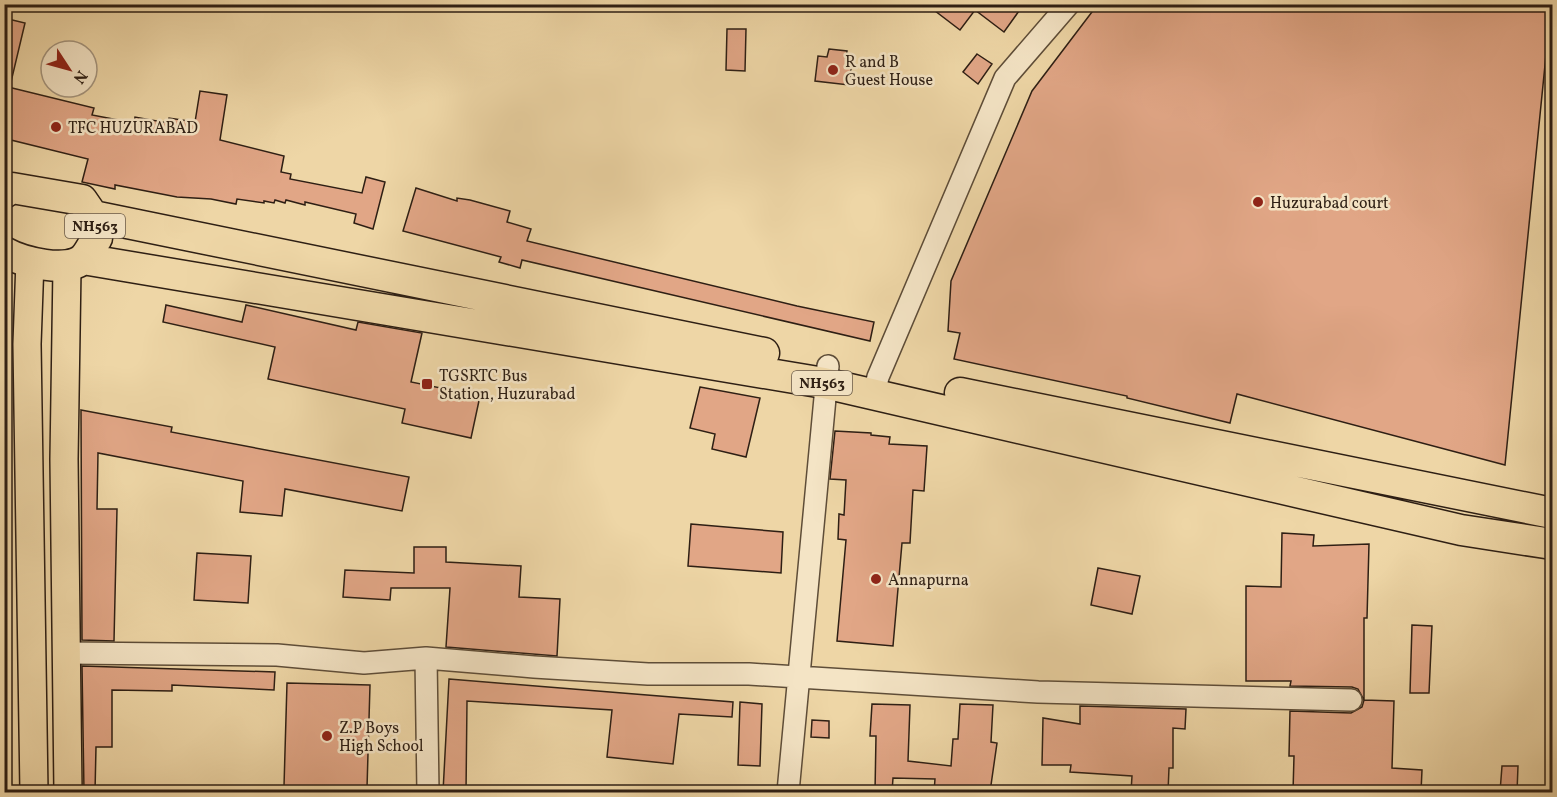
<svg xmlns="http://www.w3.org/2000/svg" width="1557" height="797" font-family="Vollkorn,serif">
  <rect width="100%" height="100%" fill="#eed6a6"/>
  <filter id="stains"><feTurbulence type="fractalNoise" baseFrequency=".00333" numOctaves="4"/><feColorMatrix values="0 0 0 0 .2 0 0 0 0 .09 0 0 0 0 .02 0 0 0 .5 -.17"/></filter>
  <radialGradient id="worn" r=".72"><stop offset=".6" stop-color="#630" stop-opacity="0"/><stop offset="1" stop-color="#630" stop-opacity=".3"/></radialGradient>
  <path fill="#e1a686" stroke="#2e1f14" stroke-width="1.5" d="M926 4H1024L1004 32 975 10 960 30Z
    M1098 4H1552V35H1548L1505 465 1237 394 1230 423 1127 398V396L954 359 960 333 948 331 951 281 1032 91Z
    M4 18 25 23 11 82 4 81Z
    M727 29H746L745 71 726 70Z
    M829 49 847 51 846 59 852 60 849 85 815 81 818 56 827 57Z
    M977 54 992 64 978 84 963 72Z
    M4 86 94 108 92 115 134 123 135 117 168 123 169 118 195 122 200 91 227 95 220 140 284 156 281 172 291 174 290 179 362 193 366 177 385 182 373 229 354 223 356 214 305 202V205L286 200 285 203 275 200 274 203 264 201V203L237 199 236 204 211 199 177 197 115 185V189L82 182 88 159 11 140 4 133Z
    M416 188 457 201V198L470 200 510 211 507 222 531 229 527 241 797 306 874 322 870 341 522 260 520 268 499 262 501 257 403 231Z
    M166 305 242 322 246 305 356 330 358 322 422 333 411 382 480 396 471 438 402 423 405 409 268 379 275 347 163 322Z
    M700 387 760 398 746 457 712 449 715 434 690 428Z
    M81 410 172 427 171 432 409 477 402 511 285 489 282 516 240 512 243 481 98 453 97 509H117L114 641 82 640Z
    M835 431 871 433V435L890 437 889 444 927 446 924 491 913 490 910 543H902L893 646 837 641 846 540 838 539 839 514 844 515 846 480 830 479Z
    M691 524 783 532 781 573 688 566Z
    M1282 533 1314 535 1313 546 1369 544 1367 618H1364V700L1358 689 1352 687 1290 686 1291 681H1246V586L1281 587Z
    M414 547H446V562L521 566 519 597 560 599 557 656 446 647 450 588H391L390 600 343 597 345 570 414 573Z
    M197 553 251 556 248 603 194 600Z
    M1098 568 1140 576 1132 614 1091 605Z
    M1412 625 1432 626 1429 693H1410Z
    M82 666 275 672 274 690 172 685V691L112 690V747H96L95 792H84Z
    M449 679 733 702 732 717 679 714 673 764 607 757 612 710 467 701 466 792H443Z
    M287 683 370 685 367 788 284 786Z
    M1364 700 1394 701 1392 768 1422 770 1421 792H1293L1294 756H1289L1290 711 1351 713 1362 707Z
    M740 702 762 704 760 766 738 765Z
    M872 704 910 705 908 761 951 766 953 739H958L960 704 993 705 991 742 997 743 990 792H934L935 779 893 778 892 792H875L876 736H870Z
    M1080 706 1186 709 1185 729 1173 728V768H1169L1168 792H1131L1132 776 1070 772 1071 765H1042L1043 718 1080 724Z
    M812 720 829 721V738L811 737Z
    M1502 766H1518L1517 792H1500Z"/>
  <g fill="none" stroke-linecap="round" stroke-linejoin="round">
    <defs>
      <path id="minor" d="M874 394 878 377 1005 78 1069 4
        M66 653 277 655 364 663 426 658 534 667 648 674H749L1038 692 1351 700
        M426 658 428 792
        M788 792 828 366"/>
      <path id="major" d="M30 261 27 344 34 792
        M67 268 64 459 68 792"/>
      <path id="highway" d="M4 193 12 188 82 200 93 216 97 238C93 244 89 253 84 258 68 274 22 262 4 252
        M93 216 764 353
        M83 259 824 383 1461 530 1552 544
        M960 393 1552 513"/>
    </defs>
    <use href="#minor" stroke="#5e4d38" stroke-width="24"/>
    <use href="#major" stroke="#2e1f14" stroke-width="30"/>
    <use href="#highway" stroke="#2e1f14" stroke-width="33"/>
    <use href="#minor" stroke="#f4e4c5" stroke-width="21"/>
    <use href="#major" stroke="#eed6a6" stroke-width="27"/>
    <use href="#highway" stroke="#eed6a6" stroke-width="30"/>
  </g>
  <g fill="#8f2418" stroke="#f4e4c5" stroke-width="2">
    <circle cx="833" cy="70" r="6"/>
    <circle cx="56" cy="127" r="6"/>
    <circle cx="1258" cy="202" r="6"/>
    <rect x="421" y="378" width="12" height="12" rx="3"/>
    <circle cx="876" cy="579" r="6"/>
    <circle cx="327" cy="736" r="6"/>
  </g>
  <g text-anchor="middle" stroke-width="5" stroke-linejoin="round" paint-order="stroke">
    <g fill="#f4e4c5" stroke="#695a49" stroke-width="1.5">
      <rect x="65" y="214" width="60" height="24" rx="4.5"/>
      <rect x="792" y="371" width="60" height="24" rx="4.5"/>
    </g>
    <g font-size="15" font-weight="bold" fill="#2e1f14">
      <text x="95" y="231">NH563</text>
      <text x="822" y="388">NH563</text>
    </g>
    <g font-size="16" fill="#2e1f14" stroke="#f4e4c5" text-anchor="start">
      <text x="845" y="67">R and B<tspan x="845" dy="18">Guest House</tspan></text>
      <text x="68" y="133">TFC HUZURABAD</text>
      <text x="1270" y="208">Huzurabad court</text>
      <text x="439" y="381">TGSRTC Bus<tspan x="439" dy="18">Station, Huzurabad</tspan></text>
      <text x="888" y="585">Annapurna</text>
      <text x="339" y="733">Z.P Boys<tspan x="339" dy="18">High School</tspan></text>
    </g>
  </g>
  <rect width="1557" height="797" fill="none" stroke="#eed6a6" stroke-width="24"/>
  <rect x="6" y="6" width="1545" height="785" fill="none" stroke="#2e1f14" stroke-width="3"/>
  <rect x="12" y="12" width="1533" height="773" fill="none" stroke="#2e1f14" stroke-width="1.5"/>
  <g transform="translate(69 69) rotate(126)"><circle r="28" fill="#f4e4c5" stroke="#a5957e" stroke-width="1.5"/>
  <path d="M0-4.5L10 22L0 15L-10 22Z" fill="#8f2418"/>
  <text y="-9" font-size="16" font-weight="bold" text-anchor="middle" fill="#2e1f14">N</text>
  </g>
  <rect width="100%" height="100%" filter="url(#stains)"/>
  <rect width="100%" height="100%" fill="url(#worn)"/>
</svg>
